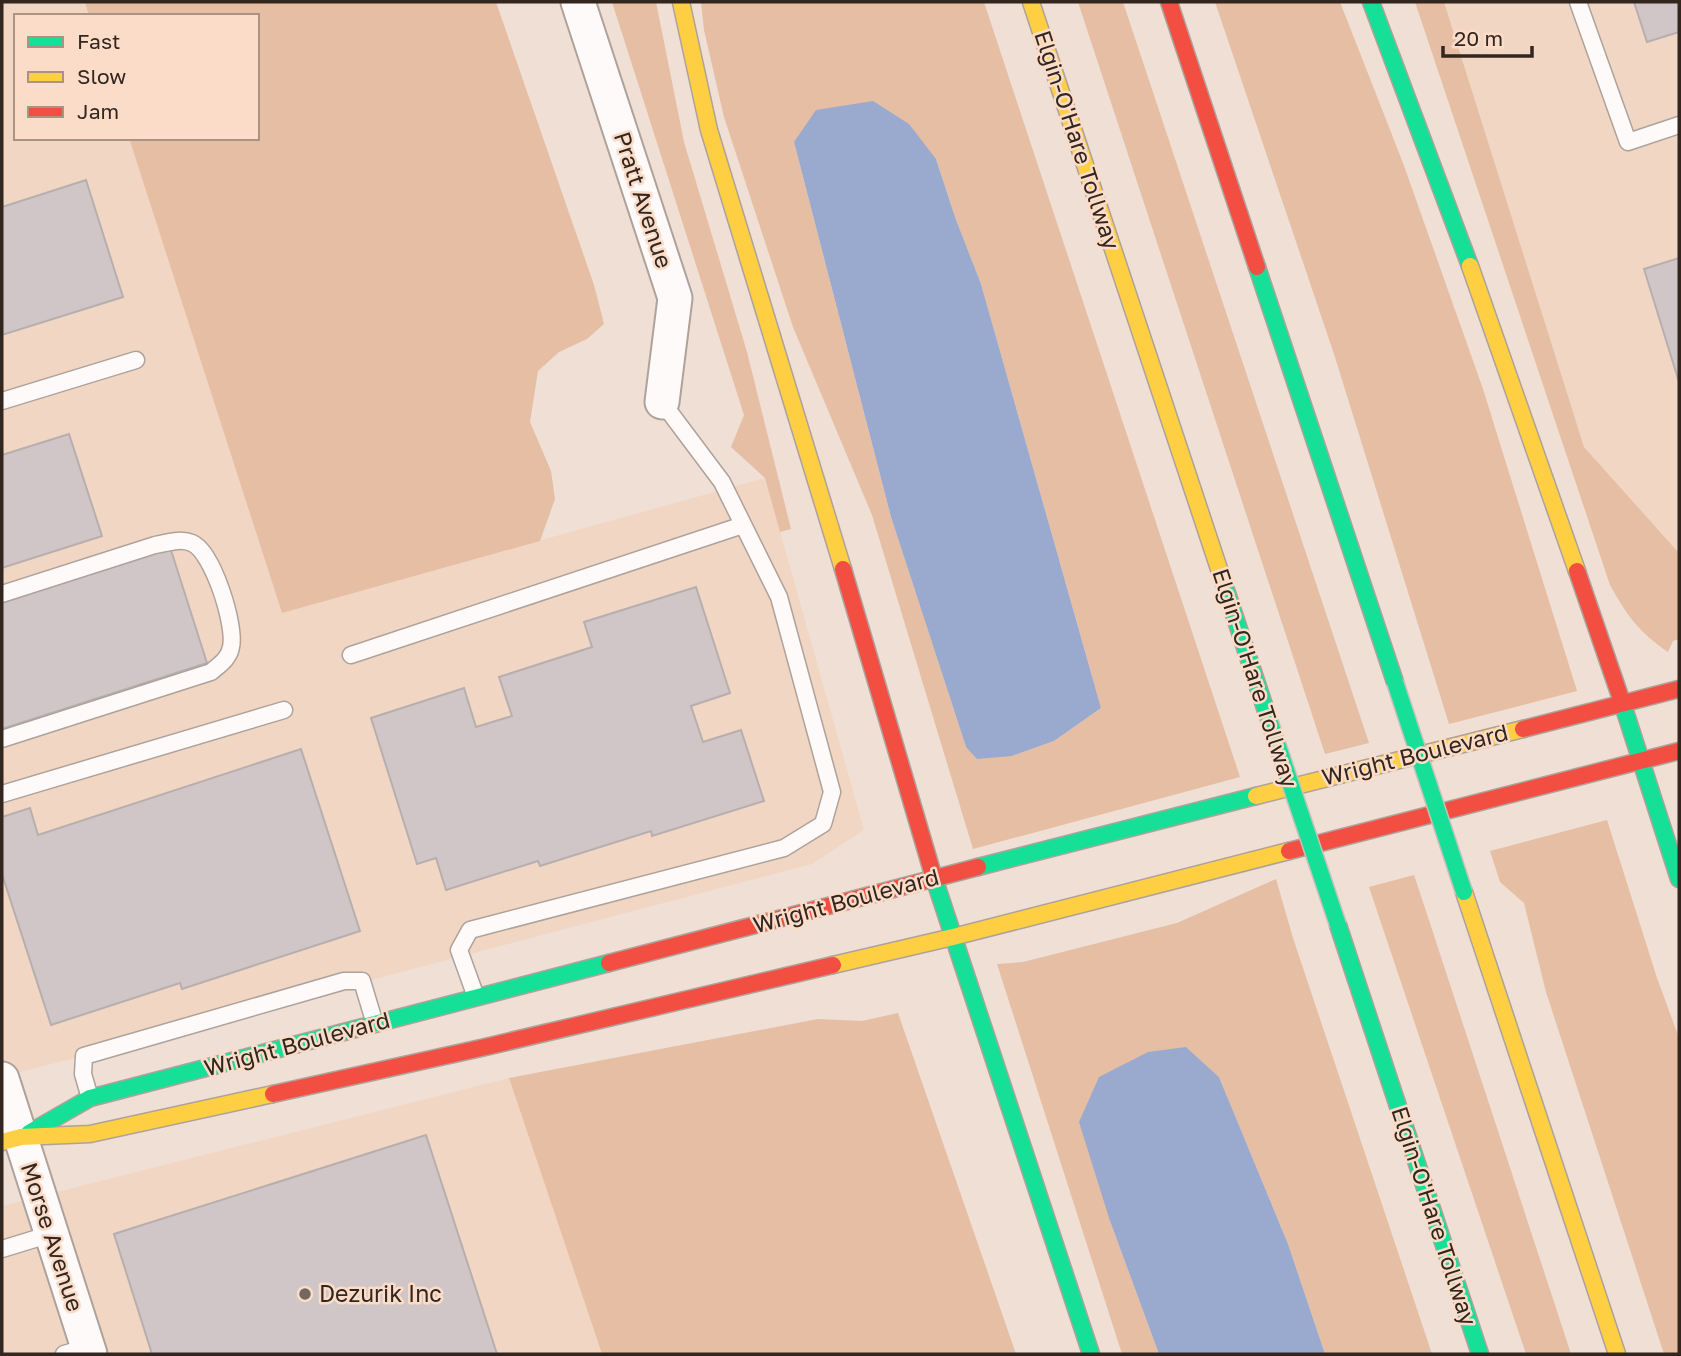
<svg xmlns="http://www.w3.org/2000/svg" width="1681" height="1356" font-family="'Golos Text',sans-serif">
  <rect width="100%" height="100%" fill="#efdfd4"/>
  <path fill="#f2d6c4" d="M2 2H85L89 16H16V138H129L282 612 765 478 864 830 812 864 2 1077Z
    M1444 2H1679V553L1584 447Z
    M509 1078 602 1354H2V1206Z"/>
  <path fill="#e5bea4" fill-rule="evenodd" d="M85 2H496L594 285 604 324 587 339 559 352 538 371 530 422 551 471 555 499 540 541 282 613 129 138H257V16H89Z
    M612 2H656L684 142 747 352 791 529 780 532 765 478 731 447 744 415Z
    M701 2H984L1240 777 973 849 872 515 793 327 724 117 704 30ZM794 142 936 159 955 217 981 284 1101 708 1054 741 1012 756 966 747 891 517Z
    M1078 2H1123L1369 743 1325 754Z
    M1215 2H1340L1403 163 1483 389 1577 691 1449 724 1334 354Z
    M1415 2H1444L1584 447 1679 553V639L1673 641 1668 652C1638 631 1628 617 1610 585Z
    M1607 820 1657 978 1679 1038V1354H1664L1546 992 1524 903 1500 882 1490 851Z
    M1414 875 1423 902 1571 1354H1526L1369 887Z
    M1276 879 1293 938 1432 1354H1325L1288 1244 1219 1077 1186 1047 1110 1221 1159 1354H1122L997 964 1023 962 1177 923Z
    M898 1013 1016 1354H602L509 1078 818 1019 862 1021Z"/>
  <path fill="#9aaace" d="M873 101 909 124 936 159 955 217 981 284 1101 708 1054 741 1012 756 977 759 966 747 891 517 794 142 816 110Z
    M1186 1047 1219 1077 1288 1244 1325 1354H1159L1110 1221 1079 1122 1099 1077 1148 1052Z"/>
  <path fill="#d0c6c7" stroke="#b7aeae" stroke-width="2" d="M1634 2H1679V32L1647 42Z
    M86 180 123 297 2 335V207Z
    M1679 258V382L1644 269Z
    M69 434 102 536 2 568V455Z
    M170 547 207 663 2 729V601Z
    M696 587 730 693 691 706 703 742 741 730 764 801 652 836 651 831 540 866 538 861 446 890 436 858 417 864 371 718 464 688 476 727 512 716 499 677 592 647 584 622Z
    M301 749 360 931 182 989 180 983 51 1025 2 874V817L30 808 38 835Z
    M426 1135 497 1354H152L114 1234Z"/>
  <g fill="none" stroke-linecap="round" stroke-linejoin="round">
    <defs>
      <path id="lane" d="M1578 2 1628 142 1679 125
        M2 401 136 360
        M2 594 155 545C167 543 180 538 192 543 213 552 236 626 231 647 229 659 219 665 211 672L2 739
        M351 655 743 525
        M2 794 284 710
        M476 997 459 950 470 930 784 848 823 824 832 792 779 597 722 482 662 402
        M90 1098 83 1074 84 1056 344 981H362L375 1024
        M2 1249 51 1234
        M64 1354 88 1347"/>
      <path id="street" d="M578 2 675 298 662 402
        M2 1079 90 1354"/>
      <path id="fast" d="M1371 2 1470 266
        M1257 267 1395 682
        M1223 581 1267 714
        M1622 702 1679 879
        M978 867 1256 796
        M934 878 1091 1354
        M1338 925 1480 1354
        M29 1133 90 1098 609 963"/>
      <path id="slow" d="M681 2 709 130 843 569
        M1031 2 1223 581
        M1470 266 1577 571
        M1256 796 1523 729
        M1464 892 1617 1354
        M833 965 953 937 1289 851
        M2 1142 21 1137 90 1134 273 1094"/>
      <path id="jam" d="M1169 2 1257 267
        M843 569 934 878
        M1577 571 1622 702
        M1523 729 1679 689
        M1289 851 1679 751
        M609 963 978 867
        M273 1094 481 1048 833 965"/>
    </defs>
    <use href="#lane" stroke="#aea29a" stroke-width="19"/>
    <use href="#street" stroke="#aea29a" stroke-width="37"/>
    <use href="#fast" stroke="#aea29a" stroke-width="19"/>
    <use href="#slow" stroke="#aea29a" stroke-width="19"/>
    <use href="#jam" stroke="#aea29a" stroke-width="19"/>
    <use href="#lane" stroke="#fdfaf9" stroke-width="16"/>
    <use href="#street" stroke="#fdfaf9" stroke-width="33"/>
    <use href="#fast" stroke="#16e098" stroke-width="16"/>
    <use href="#slow" stroke="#ffcf43" stroke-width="16"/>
    <use href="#jam" stroke="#f24e42" stroke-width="16"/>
    <defs>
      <path id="fast-bridge" d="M1395 682 1464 892
        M1267 714 1338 925"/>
    </defs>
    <use href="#fast-bridge" stroke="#c8c0bb" stroke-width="19" stroke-linecap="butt"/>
    <use href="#fast-bridge" stroke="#16e098" stroke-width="16"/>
  </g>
  <circle fill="#74675e" stroke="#fbdcc8" stroke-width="2.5" cx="305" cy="1294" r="7"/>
  <g text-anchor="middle" stroke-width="5" stroke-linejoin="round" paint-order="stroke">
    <g font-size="23" fill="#32261f" stroke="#fbdcc8">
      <text transform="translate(1077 140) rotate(72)" y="8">Elgin-O'Hare Tollway</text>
      <text transform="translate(643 200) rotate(72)" y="8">Pratt Avenue</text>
      <text transform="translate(1255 678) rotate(72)" y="8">Elgin-O'Hare Tollway</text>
      <text transform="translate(1415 755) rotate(-14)" y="8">Wright Boulevard</text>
      <text transform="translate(846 901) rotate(-15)" y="8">Wright Boulevard</text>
      <text transform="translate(297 1044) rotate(-15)" y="8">Wright Boulevard</text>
      <text transform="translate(1434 1216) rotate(72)" y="8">Elgin-O'Hare Tollway</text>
      <text transform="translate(52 1237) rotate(72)" y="8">Morse Avenue</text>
    </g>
    <g font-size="23" fill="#32261f" stroke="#fbdcc8" text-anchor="start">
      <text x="319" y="1302">Dezurik Inc</text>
    </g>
  </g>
  <rect width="1681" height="1356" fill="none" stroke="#32261f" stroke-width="7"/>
  <rect x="14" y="14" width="245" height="126" fill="#fbdcc8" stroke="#ab9384" stroke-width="2"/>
  <rect x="28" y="37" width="35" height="10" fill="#16e098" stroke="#ab9384" stroke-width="2"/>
  <text x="77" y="49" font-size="21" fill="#32261f">Fast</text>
  <rect x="28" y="72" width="35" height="10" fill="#ffcf43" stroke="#ab9384" stroke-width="2"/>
  <text x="77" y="84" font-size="21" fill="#32261f">Slow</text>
  <rect x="28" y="107" width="35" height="10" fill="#f24e42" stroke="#ab9384" stroke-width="2"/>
  <text x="77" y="119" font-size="21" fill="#32261f">Jam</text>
  <path d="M1443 46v10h89v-10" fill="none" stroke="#32261f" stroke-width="3.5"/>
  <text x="1454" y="46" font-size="21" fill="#32261f" stroke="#fbdcc8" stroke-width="5" paint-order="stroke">20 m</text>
</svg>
